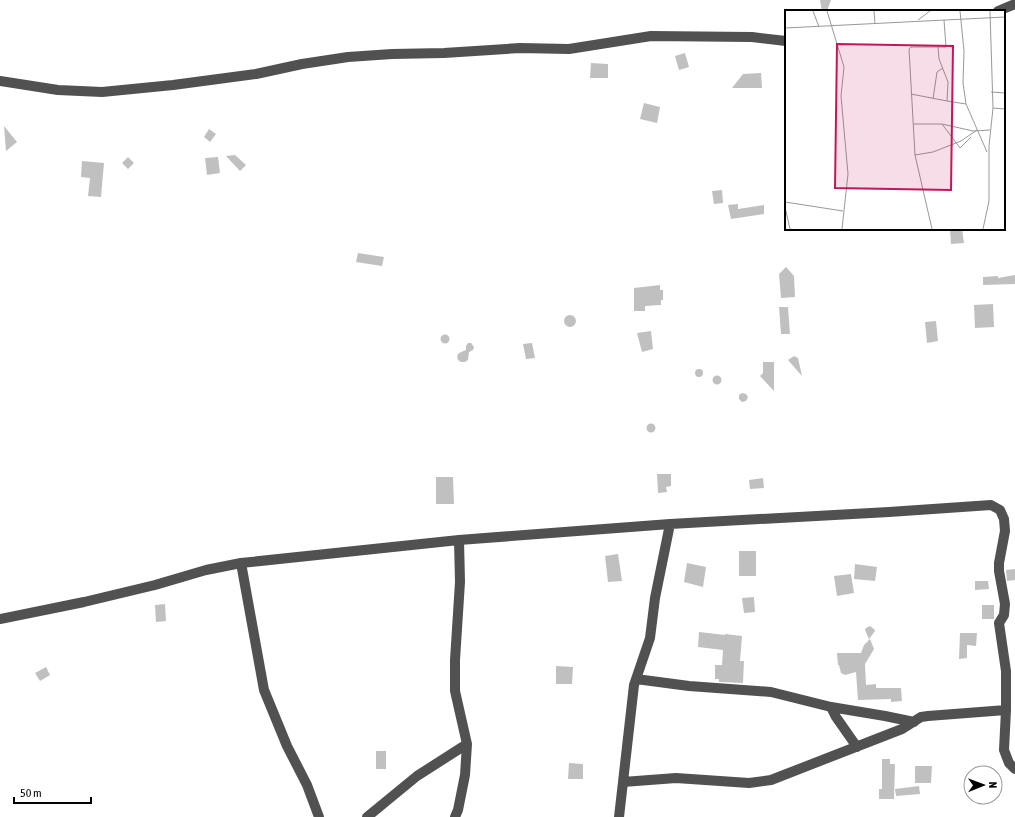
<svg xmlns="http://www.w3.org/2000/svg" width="1015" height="817" font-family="'Asap Condensed',sans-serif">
  <rect width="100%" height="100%" fill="#fff"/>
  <path fill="#c0c0c0" d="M820 0H831L827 11H822Z
    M685 53 689 67 679 70 675 56Z
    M591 63 608 64V78H590Z
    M761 73 762 88H732L743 74Z
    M644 103 660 107 657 123 640 119Z
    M4 126 17 142 6 151Z
    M209 129 216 134 210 142 204 137Z
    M235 155 246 165 240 171 226 156Z
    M128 157 134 163 128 169 122 163Z
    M218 157 220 173 207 175 205 158Z
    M82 161 104 163 101 197 88 196 90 178 81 177Z
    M722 190 723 203 714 204 712 191Z
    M738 204V209L764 205V214L731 219 728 205Z
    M962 229 964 243 951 244 950 230Z
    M358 253 384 257 382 266 356 262Z
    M786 267 794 276 795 297 781 298 779 274Z
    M1015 275V284L983 285V277L998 276V278Z
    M660 285V290H663V300H661V305L645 306V311H634V288Z
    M993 304 994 327 975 328 974 305Z
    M779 307H788L790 334H781Z
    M564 321a6 6 0 1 1 12 0a6 6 0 1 1-12 0Z
    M936 321 938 341 927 343 925 322Z
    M651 331 653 349 642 352 637 333Z
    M440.5 339a4.5 4.5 0 1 1 9 0a4.5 4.5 0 1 1-9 0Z
    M468 343H471L474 347 473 350 469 352 468 360 465 362H461L458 360 457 356 459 353 466 350V346Z
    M532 343 535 358 526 359 523 344Z
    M794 356 798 358 802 376 788 360Z
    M763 362H774V391L760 376 763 373Z
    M695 373a4 4 0 1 1 8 0a4 4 0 1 1-8 0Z
    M712.5 380a4.5 4.5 0 1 1 9 0a4.5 4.5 0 1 1-9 0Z
    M742 393 746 394 748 397 746 401 742 402 739 399V395Z
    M646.5 428a4.5 4.5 0 1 1 9 0a4.5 4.5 0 1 1-9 0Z
    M657 474H671V486L666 487 667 492 658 493Z
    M436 477H453L454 504H436Z
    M763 478 764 488 750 489 749 480Z
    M739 551H756V576H739Z
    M618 554 622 581 608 582 605 556Z
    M687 563 706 567 703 587 684 582Z
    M855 564 877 567 875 581 854 579Z
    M1015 569V580L1007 581 1006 570Z
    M851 574 854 593 837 596 834 576Z
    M975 581H988L989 589 975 590Z
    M754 597 755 612 744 613 742 598Z
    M165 604 166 621 156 622 155 605Z
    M982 605H994V619H982Z
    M870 626 874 629 875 631 869 639 865 630 866 628Z
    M699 632 725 635V634L742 636 740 661H744L743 683 719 682V679H715V665H722L723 650 698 647Z
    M960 633H977L976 646 967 645V658L959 659Z
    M870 639 874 649 865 664 866 685 876 684V688H901L902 701 891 702V699L858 700 856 672 845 675 841 673 839 665H838L837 653H861L864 645Z
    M556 666 573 667 572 684H556Z
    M46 667 50 675 40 681 35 673Z
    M376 751H386V769H376Z
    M882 759H890V764H895L894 799H879V789H882Z
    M569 763 583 764V779H568Z
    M915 766H932L931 783H915Z
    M919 786 920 794 896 796 895 789Z"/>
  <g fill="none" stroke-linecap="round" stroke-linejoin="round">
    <path stroke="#515151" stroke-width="10" d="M998 11 1015 4
      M0 81 58 90 102 92 173 85 256 74 302 64 348 57 392 54 444 53 520 48 569 49 651 36 752 37 786 41
      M241 563 264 690 287 746 307 785 319 817
      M0 619 84 602 155 585 206 570 241 563 459 540 670 524 889 512 991 505 1000 510 1004 519 1005 531 999 563V571L1005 604 1004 615 999 623 1006 671V710L1004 750 1009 763 1015 769
      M636 679 689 686 771 692 831 707 836 717 857 747
      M831 707 885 716 914 722
      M623 782 634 685 650 638 655 598 670 524
      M367 817 417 776 467 744
      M455 817 458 810 465 775 467 744 455 691V660L460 582 459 540
      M619 817 623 782 676 778 749 783 771 780 902 729 921 717 928 716 1006 710"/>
  </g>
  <g transform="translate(785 10)">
    <rect width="220" height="220" fill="#fff"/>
    <path fill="none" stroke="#999" stroke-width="1" d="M28 1 34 17M42 1 59 57 56 86 63 164 57 219M89 1 90 14M175 1 179 41 178 73 181 94 202 142M133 10 145 1M0 18 220 7M153 37 154 49 163 72 162 91 181 94M206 82 220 83M126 84 162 91M148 89 152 62 158 58M208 98 220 99M128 114H157L188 121 205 120M157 114 175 138 186 127M130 145 148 142 176 131 192 120M0 192 58 201M0 197 5 219M147 219 130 145 124 39 126 37H161L159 10M198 219 204 191V136L208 98 205 1"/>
    <path fill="#c2185b" fill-opacity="0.15" stroke="#c2185b" stroke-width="2" d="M52 34 168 36 166 180 50 178Z"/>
    <rect width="220" height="220" fill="none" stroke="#000" stroke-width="2"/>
  </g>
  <g transform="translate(983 785) rotate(89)"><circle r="19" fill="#ffffff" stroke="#999999"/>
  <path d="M0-3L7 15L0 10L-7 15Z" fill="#000000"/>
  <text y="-6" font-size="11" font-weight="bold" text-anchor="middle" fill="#000000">N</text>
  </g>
  <path d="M14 797v6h77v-6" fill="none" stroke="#000000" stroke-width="2"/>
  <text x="20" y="797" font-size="12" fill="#000000" stroke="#ffffff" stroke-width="3" paint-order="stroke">50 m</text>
</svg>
